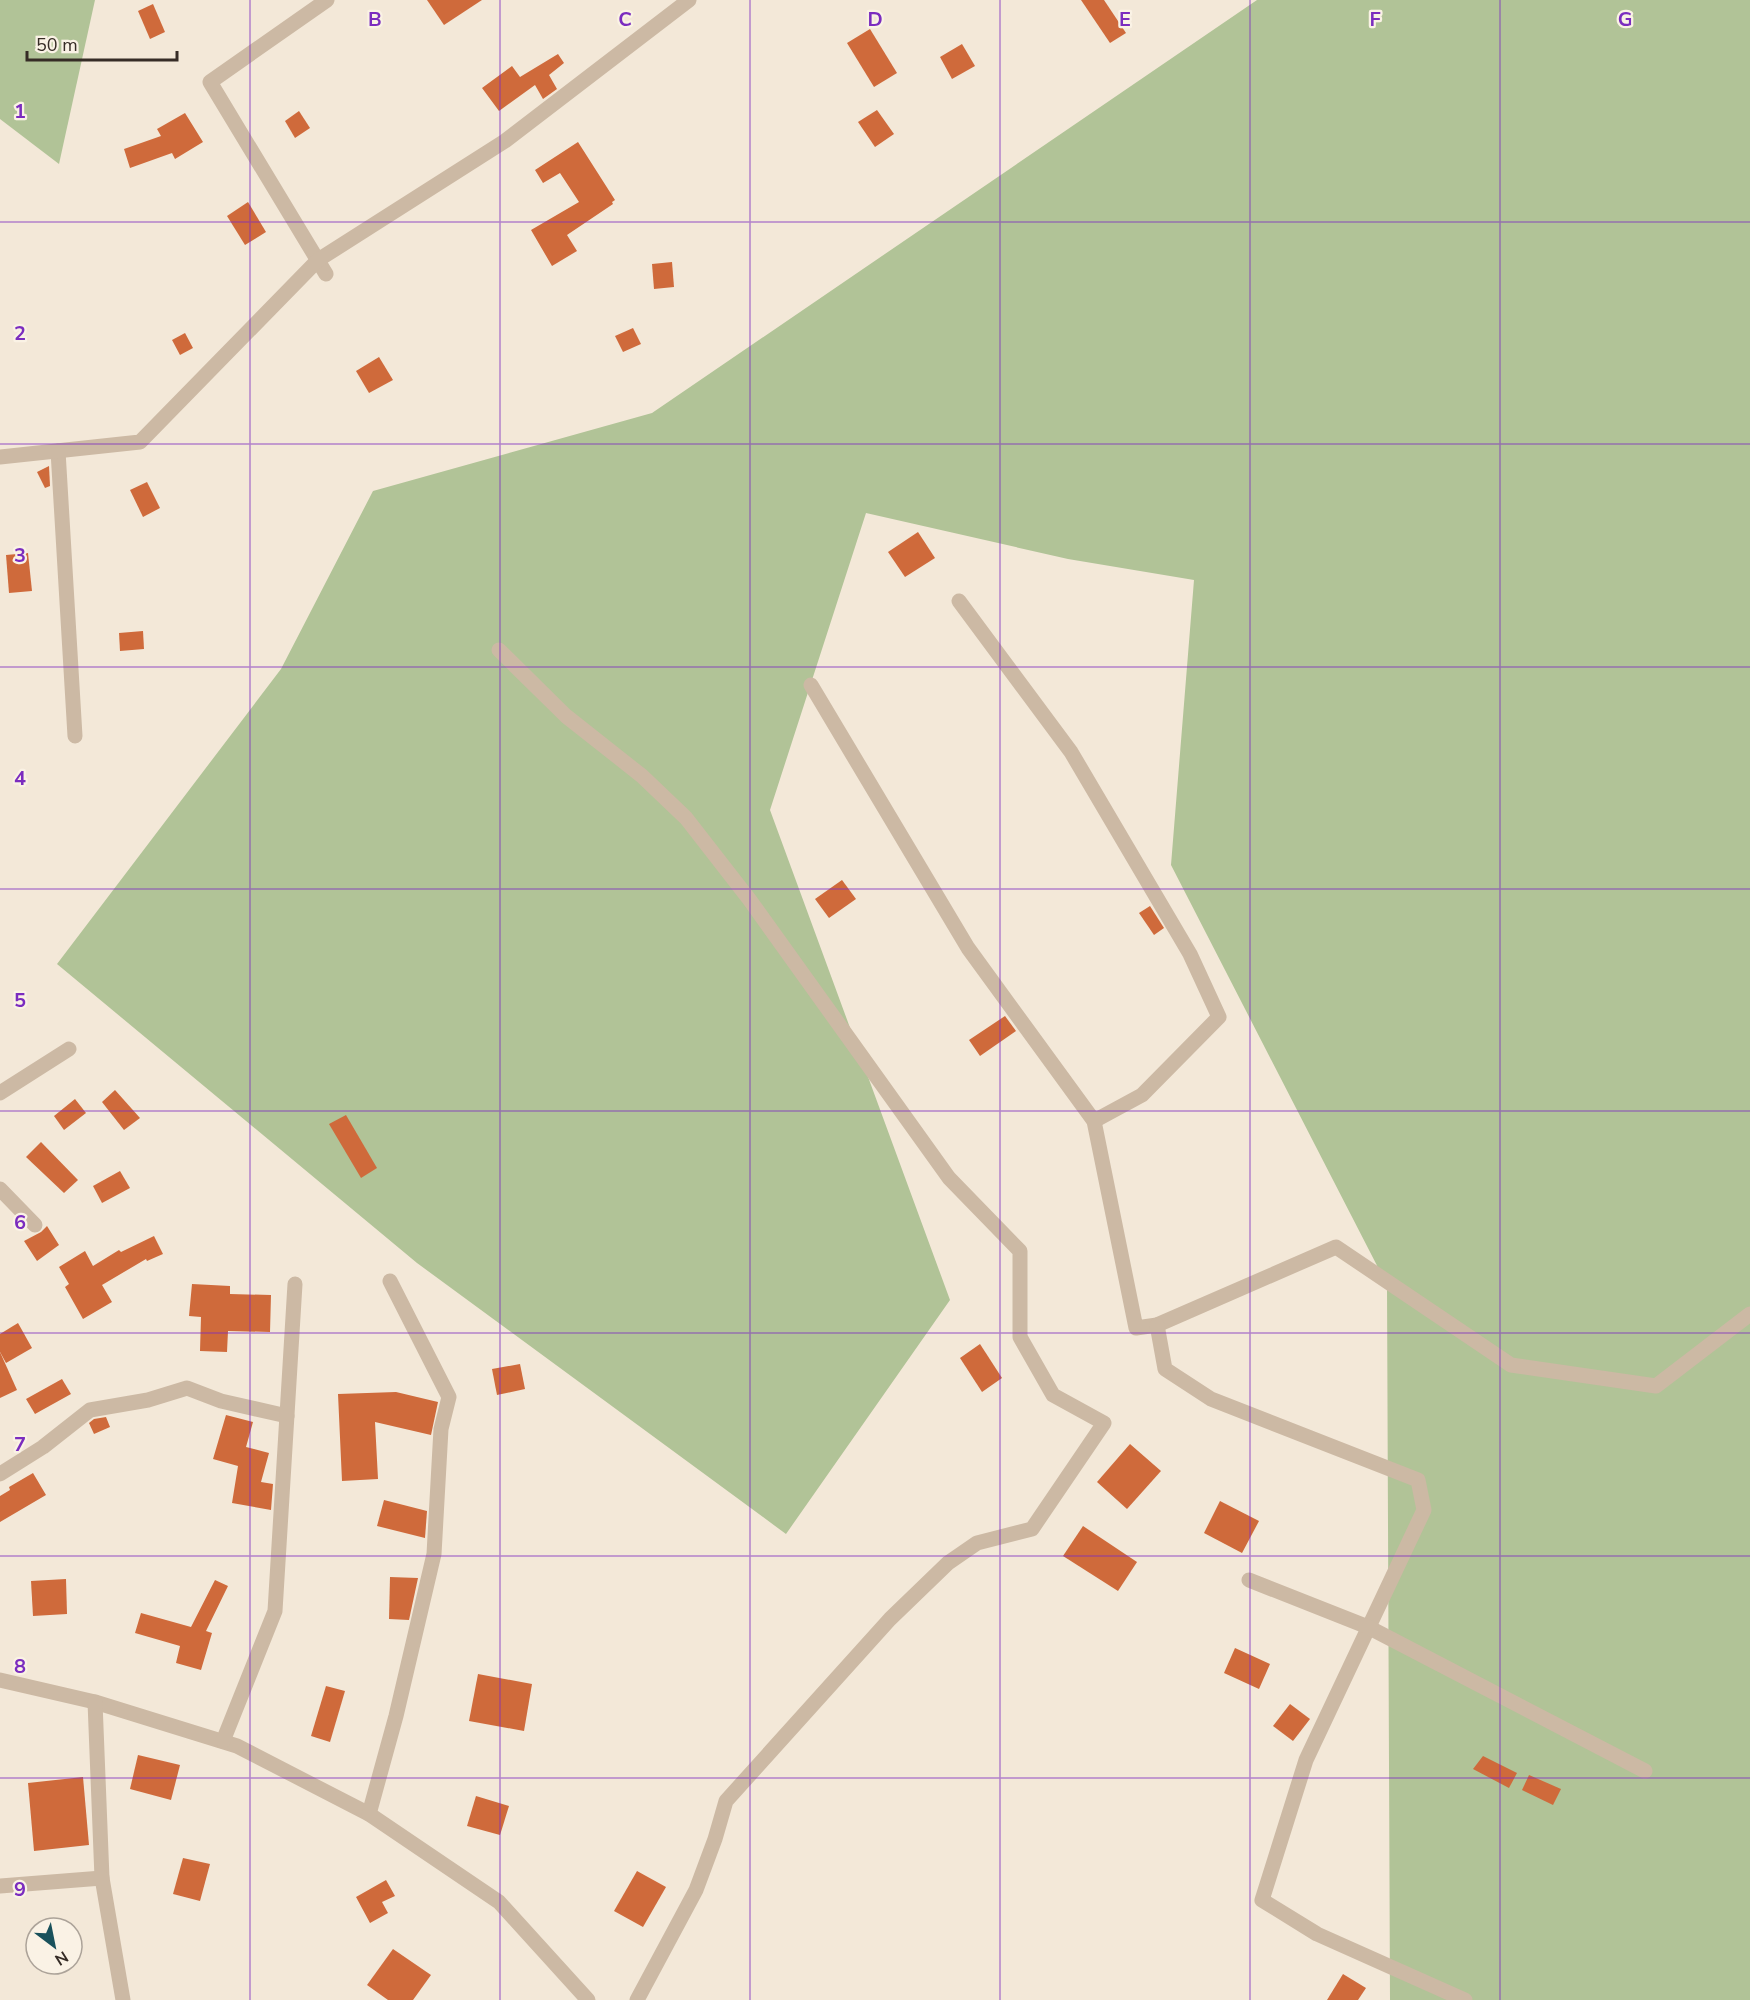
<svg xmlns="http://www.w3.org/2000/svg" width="1750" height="2000" font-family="'Nunito Sans',sans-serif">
  <rect width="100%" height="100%" fill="#f3e8d8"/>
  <g fill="#b1c397">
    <path d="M0,0H95L59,164L0,119Z"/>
    <path d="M1257,0H1750V2000H1390L1387,1285L1171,865L1194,580L1068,559L866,513L770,810L950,1300L786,1534L417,1263L57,964L281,669L373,491L652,413Z"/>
  </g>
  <g fill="#cf6a3b">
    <path d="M427,0H482L444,25Z"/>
    <path d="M1081,0H1104L1126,33L1110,43Z"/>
    <path d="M153,4L165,32L150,39L138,11Z"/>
    <path d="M870,29L897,73L874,87L847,43Z"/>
    <path d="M962,44L975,66L952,79L940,57Z"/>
    <path d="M558,54L564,63L549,75L557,89L543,99L535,85L499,111L482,88L512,66L520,77Z"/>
    <path d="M877,110L894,134L875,147L858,122Z"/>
    <path d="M299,111L310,128L295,138L285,121Z"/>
    <path d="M185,113L203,142L175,159L172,153L130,168L124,149L161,136L157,129Z"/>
    <path d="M578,142L615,200L612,202L613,204L567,235L577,251L552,266L531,230L579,202L560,173L543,183L535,170Z"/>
    <path d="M248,202L266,232L245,245L227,216Z"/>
    <path d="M672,262L674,287L654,289L652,264Z"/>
    <path d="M633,328L641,344L623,352L615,336Z"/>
    <path d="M185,333L193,348L180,355L172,340Z"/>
    <path d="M379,357L393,380L369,393L356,371Z"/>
    <path d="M49,466L50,486L45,488L37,472Z"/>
    <path d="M147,482L160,508L143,517L130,490Z"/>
    <path d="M918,532L935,558L905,577L888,552Z"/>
    <path d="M28,553L32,591L9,593L6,555Z"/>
    <path d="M143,631L144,649L120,651L119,633Z"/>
    <path d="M842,880L856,899L829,918L815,899Z"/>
    <path d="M1150,906L1164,928L1154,935L1139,913Z"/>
    <path d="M1005,1016L1016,1031L980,1056L969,1040Z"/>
    <path d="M115,1090L140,1118L124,1130L102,1102Z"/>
    <path d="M75,1099L86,1113L64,1130L54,1116Z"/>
    <path d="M346,1115L377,1168L361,1178L329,1124Z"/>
    <path d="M41,1142L78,1180L64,1193L26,1157Z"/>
    <path d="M120,1171L130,1188L102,1203L93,1186Z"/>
    <path d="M47,1226L59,1245L37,1261L24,1241L41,1232Z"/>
    <path d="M154,1236L163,1254L147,1261L146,1259L102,1285L112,1302L83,1319L65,1287L69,1284L59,1267L85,1251L93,1266L119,1250L121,1252Z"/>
    <path d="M192,1284L230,1286V1294L271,1295L270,1332L228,1331L227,1352L200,1351L201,1317L189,1316Z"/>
    <path d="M18,1323L32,1348L6,1363L0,1352V1334Z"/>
    <path d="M980,1344L1002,1378L982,1392L960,1358Z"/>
    <path d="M0,1352L17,1390L0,1398Z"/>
    <path d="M520,1364L525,1389L497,1395L492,1369Z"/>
    <path d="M62,1379L71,1394L35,1414L26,1399Z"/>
    <path d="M396,1392L438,1402L431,1435L375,1422L378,1479L342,1481L338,1394Z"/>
    <path d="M226,1415L253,1422L246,1447L269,1453L261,1482L273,1484L271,1510L232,1503L238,1466L213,1459Z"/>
    <path d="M106,1417L110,1427L94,1434L89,1423L94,1419Z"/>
    <path d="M1130,1444L1161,1471L1127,1509L1097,1482Z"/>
    <path d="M33,1473L46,1495L0,1522V1496L10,1490L9,1487Z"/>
    <path d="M384,1500L427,1511L425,1538L377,1526Z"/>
    <path d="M1220,1501L1259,1521L1242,1553L1204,1533Z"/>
    <path d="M1083,1526L1137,1562L1118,1591L1063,1556Z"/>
    <path d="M390,1577L418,1578L409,1620L389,1619Z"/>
    <path d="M66,1579L67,1614L33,1616L31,1581Z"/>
    <path d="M215,1580L228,1586L206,1631L212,1633L201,1670L176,1663L180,1646L135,1633L141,1613L191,1627Z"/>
    <path d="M1235,1648L1270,1664L1259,1689L1224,1673Z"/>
    <path d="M478,1674L532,1684L524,1731L469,1721Z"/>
    <path d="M326,1686L345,1691L330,1742L311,1736Z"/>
    <path d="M1290,1704L1310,1719L1293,1741L1273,1726Z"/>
    <path d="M138,1755L180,1765L171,1800L130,1789Z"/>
    <path d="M1483,1756L1517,1773L1509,1788L1473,1769Z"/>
    <path d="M1529,1775L1561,1789L1553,1805L1522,1790Z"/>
    <path d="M83,1777L89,1845L34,1851L28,1783Z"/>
    <path d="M476,1796L509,1806L500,1835L467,1826Z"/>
    <path d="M183,1858L210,1864L200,1901L173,1894Z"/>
    <path d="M637,1871L666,1887L643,1927L614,1911Z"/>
    <path d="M386,1880L395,1896L382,1902L388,1913L370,1923L356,1897Z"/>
    <path d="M393,1949L431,1975L413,2000H388L367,1985Z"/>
    <path d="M1343,1974L1366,1988L1358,2000H1327Z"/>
  </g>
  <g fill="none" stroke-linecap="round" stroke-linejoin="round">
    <g stroke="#ccb9a4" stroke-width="15">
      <path d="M326,274L210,82L327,0"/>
      <path d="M58,451L75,736"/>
      <path d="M0,457L140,442L318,260L505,141L689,0"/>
      <path d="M959,601L1071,752L1190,954L1219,1017L1142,1095L1094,1121"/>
      <path d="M499,650L566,716L642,776L686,818L749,899L949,1178L1020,1251V1337L1053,1395L1104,1423L1032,1529L977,1543L948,1563L890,1619L726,1801L715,1839L696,1890L637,2000"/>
      <path d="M811,685L968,948L1094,1121L1136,1328L1157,1325L1336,1247L1511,1365L1656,1386L1750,1314"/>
      <path d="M0,1093L69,1049"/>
      <path d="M0,1189L35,1225"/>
      <path d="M1157,1325L1165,1369L1211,1399L1418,1480L1424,1510L1306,1760L1262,1900L1317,1934L1465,2000"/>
      <path d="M0,1474L43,1447L90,1410L148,1400L187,1388L221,1401L287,1416"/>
      <path d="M1249,1580L1368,1627L1645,1771"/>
      <path d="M0,1680L95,1702L237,1746L369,1814L499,1902L588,2000"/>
      <path d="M95,1702L102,1878L123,2000"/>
      <path d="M223,1741L275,1611L295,1284"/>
      <path d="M369,1814L396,1716L434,1554L441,1429L449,1397L390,1281"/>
      <path d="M0,1886L102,1878"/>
    </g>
  </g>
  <path fill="none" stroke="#7b2cbf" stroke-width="1.5" stroke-opacity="0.55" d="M250,0V2000M500,0V2000M750,0V2000M1000,0V2000M1250,0V2000M1500,0V2000M0,222H1750M0,444H1750M0,667H1750M0,889H1750M0,1111H1750M0,1333H1750M0,1556H1750M0,1778H1750"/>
  <g font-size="20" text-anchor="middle" font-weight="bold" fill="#7b2cbf" stroke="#faf2e5" stroke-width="4.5" stroke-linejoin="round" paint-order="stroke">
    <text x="375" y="26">B</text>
    <text x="625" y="26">C</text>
    <text x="875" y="26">D</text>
    <text x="1125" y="26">E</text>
    <text x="1375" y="26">F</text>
    <text x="1625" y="26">G</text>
    <text x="20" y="118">1</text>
    <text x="20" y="340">2</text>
    <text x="20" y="562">3</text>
    <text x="20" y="785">4</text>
    <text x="20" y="1007">5</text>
    <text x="20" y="1229">6</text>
    <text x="20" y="1451">7</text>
    <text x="20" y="1673">8</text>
    <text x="20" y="1896">9</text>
  </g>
  <g transform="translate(54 1946) rotate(148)"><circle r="28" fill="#faf2e5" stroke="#aca399" stroke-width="1.5"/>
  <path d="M0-4.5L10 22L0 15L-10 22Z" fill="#19515b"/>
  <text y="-9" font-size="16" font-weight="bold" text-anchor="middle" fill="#362c26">N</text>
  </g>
  <path d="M27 51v9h150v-9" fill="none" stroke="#362c26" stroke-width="3"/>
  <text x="36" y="51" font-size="18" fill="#362c26" stroke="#faf2e5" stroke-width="4.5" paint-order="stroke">50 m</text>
</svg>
